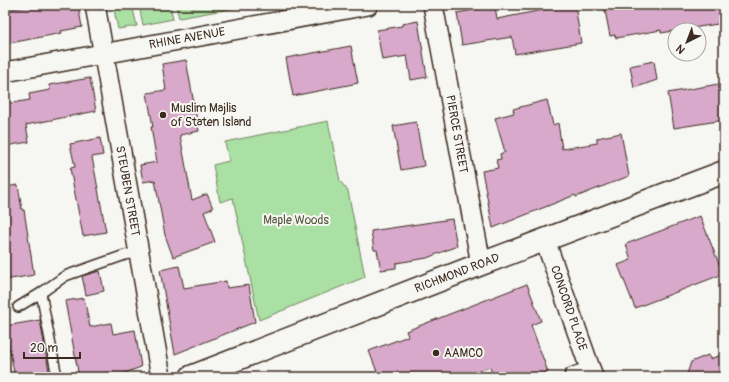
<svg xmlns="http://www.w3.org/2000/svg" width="729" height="382" font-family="Pangolin,sans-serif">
  <rect width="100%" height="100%" fill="#f6f6f2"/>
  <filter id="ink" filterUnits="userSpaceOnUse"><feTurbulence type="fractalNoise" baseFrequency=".025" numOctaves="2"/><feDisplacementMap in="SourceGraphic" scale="8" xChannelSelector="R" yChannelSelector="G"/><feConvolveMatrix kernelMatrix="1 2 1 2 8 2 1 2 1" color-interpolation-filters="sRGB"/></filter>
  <g filter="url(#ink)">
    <g fill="#aae0a3" stroke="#728560">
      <path d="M113,5H132L137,26L118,29Z"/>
      <path d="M139,5H170L173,19L143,25Z"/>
      <path d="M176,5H252L179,18Z"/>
      <path d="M328,121L340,181L348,191L365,277L259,320L233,198L220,202L213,165L229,161L225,142Z"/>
    </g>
    <g fill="#d8a9cb" stroke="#3b2a1e">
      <path d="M35,5H78L82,27L61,31L62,33L5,44V10Z"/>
      <path d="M552,5H575L581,43L515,54L512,37L462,45L457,13L495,6L497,19L553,8Z"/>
      <path d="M604,5H721L724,23L661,33V30L616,38L615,35L610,36Z"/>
      <path d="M418,21L427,77L411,80L407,56L382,60L377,30L402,26V24Z"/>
      <path d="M351,46L358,83L293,96L286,58Z"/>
      <path d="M186,60L199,131L180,135L192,200L207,194L213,208L204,212L215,242L173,257L165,235L155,180L143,182L140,165L157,162L151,127H153L147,93L166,90L162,64Z"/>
      <path d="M654,61L657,80L634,88L630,66Z"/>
      <path d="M90,78L96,111L26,125L29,142L5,146V104L30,100L29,94L50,90L49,85Z"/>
      <path d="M724,83V120L674,128L668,93Z"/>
      <path d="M547,100L553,125L558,123L562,149L597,143V138L621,133L629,176L576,197L575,195L493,228L482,171L498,168L496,160L501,159L500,154L505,152L495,118L514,113L513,109Z"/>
      <path d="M416,122L424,166L401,170L393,126Z"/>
      <path d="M100,138L103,155L92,157L106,232L83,236L70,168L75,167L70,144Z"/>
      <path d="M18,185L22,210H24L34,275L5,280V187Z"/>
      <path d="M700,216L723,274L635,308L618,265L631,260L626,244Z"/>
      <path d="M452,219L457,246L427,258L396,263V268L381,270L377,250H374L371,231Z"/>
      <path d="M179,266L184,288L226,281L227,288L249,285L255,322L175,354L160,270Z"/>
      <path d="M100,271L104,291L86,295L82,276Z"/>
      <path d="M527,284L541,321L531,325L548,372L534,377H493L490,367L462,377H379L369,351L408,336L406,331Z"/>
      <path d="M84,298L90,327L111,323L113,334L135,330L141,367L114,377H79L65,301Z"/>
      <path d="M40,320L50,377H15L5,326Z"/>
      <path d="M724,354V370L718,372L720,377H686L691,362L708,355L710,359Z"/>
    </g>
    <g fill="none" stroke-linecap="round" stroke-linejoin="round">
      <g stroke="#3b2a1e" stroke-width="12">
        <g id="lane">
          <path d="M41,293L65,276L125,255L139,252"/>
          <path d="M18,307L41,293L57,377"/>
        </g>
      </g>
      <g stroke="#3b2a1e" stroke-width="22">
        <g id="street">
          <path d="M95,5L161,377"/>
          <path d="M433,5L481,264"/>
          <path d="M5,72L368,5"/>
          <path d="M545,240L593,377"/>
          <path d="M574,377L591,371"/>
        </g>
      </g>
      <g stroke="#3b2a1e" stroke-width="25">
        <path id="secondary" d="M191,377L481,264L724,172"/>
      </g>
      <use href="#lane" stroke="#f6f6f2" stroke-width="9"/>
      <use href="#street" stroke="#f6f6f2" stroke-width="19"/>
      <use href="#secondary" stroke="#f6f6f2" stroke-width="22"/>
    </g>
  </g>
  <g fill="#3b2a1e" stroke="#f6f6f2" stroke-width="1.5">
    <circle cx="163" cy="115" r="4"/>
    <circle cx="436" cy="353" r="4"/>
  </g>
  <g text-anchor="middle" stroke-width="4" stroke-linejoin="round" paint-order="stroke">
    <g font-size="12" fill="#3b2a1e" stroke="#f6f6f2">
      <text transform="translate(187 38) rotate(-10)" y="4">RHINE AVENUE</text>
      <text transform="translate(457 134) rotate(80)" y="4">PIERCE STREET</text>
      <text transform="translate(128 191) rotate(80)" y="4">STEUBEN STREET</text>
      <text transform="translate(457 273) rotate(-21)" y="4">RICHMOND ROAD</text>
      <text transform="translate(569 308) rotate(71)" y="4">CONCORD PLACE</text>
    </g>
    <g font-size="12" fill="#3b2a1e" stroke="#f6f6f2" text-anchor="start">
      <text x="171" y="112">Muslim Majlis<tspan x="171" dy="14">of Staten Island</tspan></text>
      <text x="444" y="357">AAMCO</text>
    </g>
    <g font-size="12" fill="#57583f" stroke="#f6f6f2">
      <text x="296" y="224">Maple Woods</text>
    </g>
  </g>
  <rect width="729" height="382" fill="none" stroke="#f6f6f2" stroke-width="20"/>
  <rect x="10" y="10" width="709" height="362" fill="none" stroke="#3b2a1e" stroke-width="1.5" filter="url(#ink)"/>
  <g transform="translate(687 42) rotate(222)"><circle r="19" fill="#f6f6f2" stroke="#aba49d"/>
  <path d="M0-3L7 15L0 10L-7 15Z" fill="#3b2a1e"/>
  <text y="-6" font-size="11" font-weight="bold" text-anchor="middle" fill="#3b2a1e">N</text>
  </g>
  <path d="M24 352v6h56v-6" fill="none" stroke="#3b2a1e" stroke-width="2"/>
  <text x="30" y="352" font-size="12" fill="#3b2a1e" stroke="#f6f6f2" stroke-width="3" paint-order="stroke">20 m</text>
</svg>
